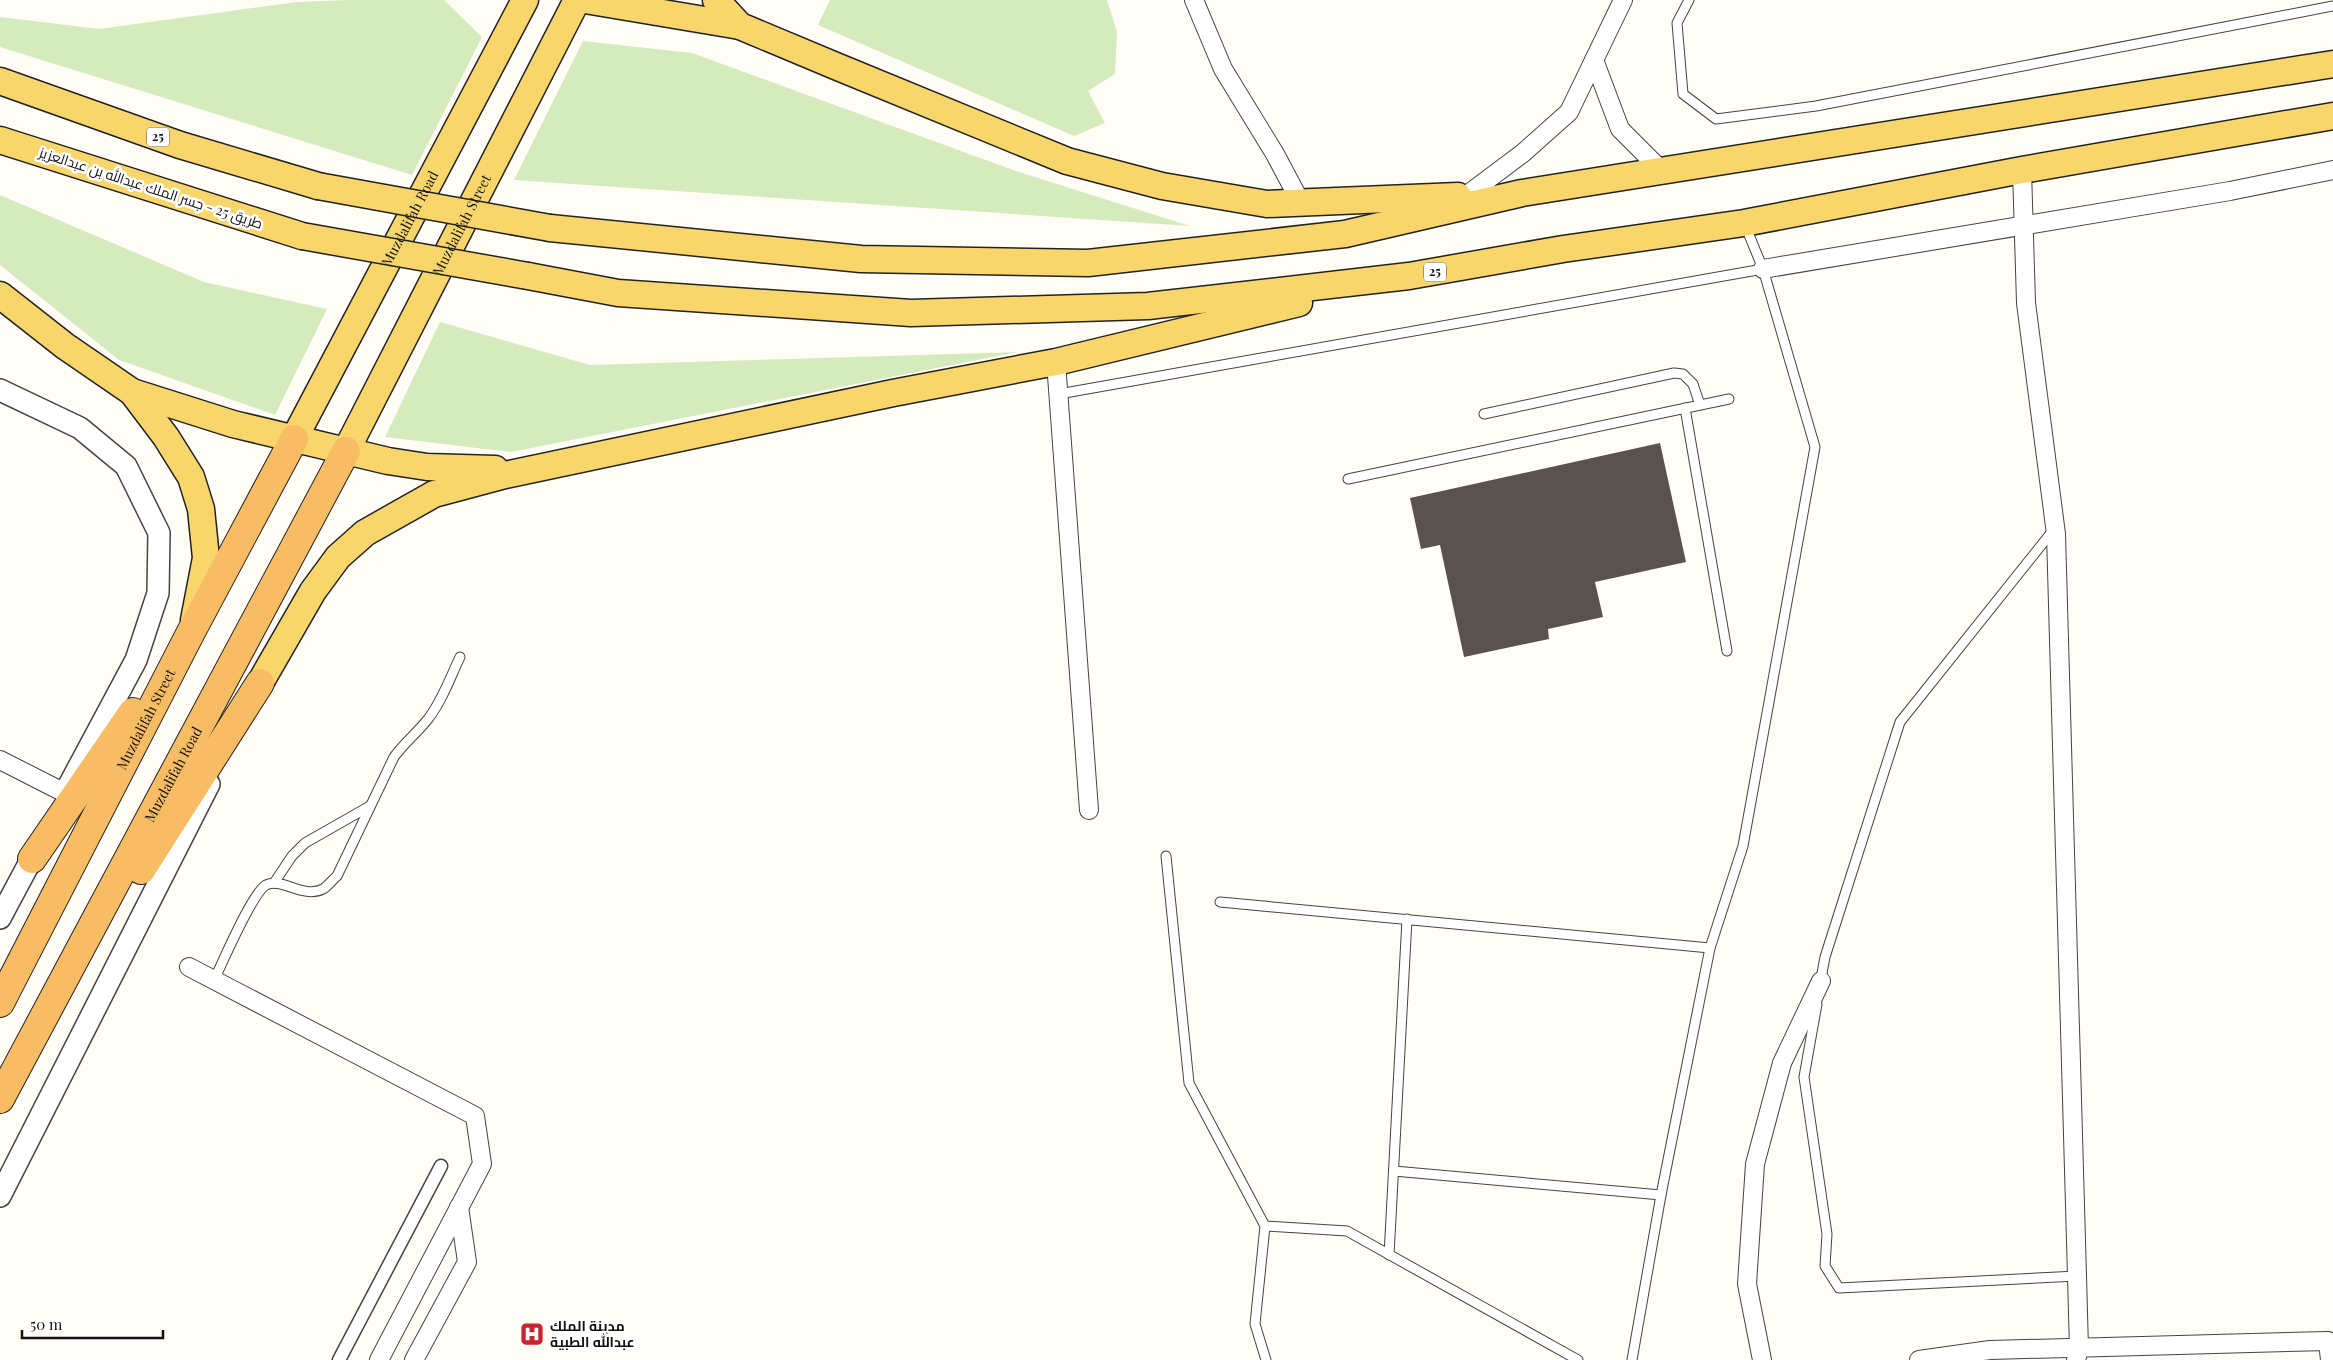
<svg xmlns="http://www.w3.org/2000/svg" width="2333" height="1360" font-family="'Playfair Display',Cairo,serif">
  <rect width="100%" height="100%" fill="#fffdf5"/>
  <g fill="#d5ebbd">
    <path d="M350,0H444L482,37L412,175L0,47V17L99,29L297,2Z"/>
    <path d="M830,0H1107L1117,32L1115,74L1088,91L1105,123L1074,136L818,25Z"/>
    <path d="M583,41L692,53L1019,172L1190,226L514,180Z"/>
    <path d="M0,195L204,282L327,309L275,415L119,360L0,265Z"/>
    <path d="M440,322L590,365L1018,352L511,452L385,437Z"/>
  </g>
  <path fill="#5a524d" d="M1660,443L1686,562L1595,582L1603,617L1548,629L1549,639L1464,657L1440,545L1421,549L1410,498Z"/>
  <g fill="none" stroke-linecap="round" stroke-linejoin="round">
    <g stroke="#444" stroke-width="11">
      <g id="service">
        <path d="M1689,0L1677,23L1683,94L1716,119L1816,106L2333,6"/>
        <path d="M1059,394L1763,269"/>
        <path d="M1685,408L1727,651"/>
        <path d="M1484,414L1674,373L1683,374L1693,384L1700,405"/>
        <path d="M1348,479L1729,399"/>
        <path d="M1166,856L1189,1083L1265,1226L1255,1324L1266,1360"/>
        <path d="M274,883L292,856L305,843L370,806"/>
        <path d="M1220,902L1710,948"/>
        <path d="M214,980C223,962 252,893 266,885C282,877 303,899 323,889C328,886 332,880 337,876L394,757C404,743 417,733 428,719C442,701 450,678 460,657"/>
        <path d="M1820,984L1825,957L1900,722L2055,528"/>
        <path d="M1817,1004L1804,1077L1827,1234L1825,1266L1839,1288L2077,1276"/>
        <path d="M1394,1171L1661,1195"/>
        <path d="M1265,1226L1347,1231L1578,1360"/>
        <path d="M1389,1255L1407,919"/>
        <path d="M1632,1360L1661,1195L1710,948L1743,846L1815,447L1763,269L1745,225"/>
      </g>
    </g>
    <g stroke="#444" stroke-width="15">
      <path id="pedestrian" d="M339,1360L441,1166"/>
    </g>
    <g stroke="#444" stroke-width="20">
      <g id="minor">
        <path d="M1194,0L1223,69L1275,154L1301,203"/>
        <path d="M1594,60L1620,129L1662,171"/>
        <path d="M2022,170L2026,303L2056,534L2077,1276L2079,1349L2076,1360"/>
        <path d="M1467,195L1523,153L1569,112L1623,0"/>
        <path d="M1763,269L2230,191L2333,170"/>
        <path d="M1056,362L1089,810"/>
        <path d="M0,760L65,793"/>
        <path d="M189,967L475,1116L482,1164L379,1360"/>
        <path d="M414,1360L467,1262L459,1207"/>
        <path d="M1762,1360L1747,1284L1755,1164L1782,1063L1821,981"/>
        <path d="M1919,1360L1990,1350L2328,1341L2330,1360"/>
      </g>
    </g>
    <g stroke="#444" stroke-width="24">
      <g id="tertiary">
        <path d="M0,390L80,428L126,466L159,533L158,593L136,660L67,789"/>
        <path d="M0,918L39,845"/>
        <path d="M0,1196L209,784"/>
      </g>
    </g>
    <g stroke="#222" stroke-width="29">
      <g id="primary">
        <path d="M585,0L740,26"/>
        <path d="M716,0L740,26L838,67L1067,161L1162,186L1267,204L1458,196"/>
        <path d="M0,81L180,145L318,186"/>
        <path d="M0,140L302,236"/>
        <path d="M550,228L861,259L1088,263L1345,234L1522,193L2333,64"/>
        <path d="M528,276L618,293L911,313L1148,306L1409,276L1563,249L1744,223L2022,170L2333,116"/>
        <path d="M0,295L65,346L132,392L233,424L388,461L427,467L495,469"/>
        <path d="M132,392L166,437L191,477L201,509L206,558L194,620"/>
        <path id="s1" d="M294,439L525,0"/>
        <path id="s2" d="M346,451L577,0"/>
        <path d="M260,683L313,591L338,557L365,533L434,494L505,475L893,393L1056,362L1299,303"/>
      </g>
    </g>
    <g stroke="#222" stroke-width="30">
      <g id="trunk">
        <path d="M32,859L133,712"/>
        <path d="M141,870L260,683"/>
        <path id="s3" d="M0,1003L191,632L294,439"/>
        <path id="s4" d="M0,1099L346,451"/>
      </g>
    </g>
    <use href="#service" stroke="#fff" stroke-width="9"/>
    <use href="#pedestrian" stroke="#fff" stroke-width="12"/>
    <use href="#minor" stroke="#fff" stroke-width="18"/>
    <use href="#tertiary" stroke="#fff" stroke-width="21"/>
    <use href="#primary" stroke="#f9d66b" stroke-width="26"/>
    <use href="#trunk" stroke="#f7bc64" stroke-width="28"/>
    <g stroke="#222" stroke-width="29" stroke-linecap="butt">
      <g id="primary-bridge">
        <path d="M318,186L550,228"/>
        <path d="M302,236L528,276"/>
      </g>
    </g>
    <use href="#primary-bridge" stroke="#f9d66b" stroke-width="26"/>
  </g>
  <defs>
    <g id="hospital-square" transform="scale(1.25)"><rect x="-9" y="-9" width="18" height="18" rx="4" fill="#c4262e" stroke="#fff"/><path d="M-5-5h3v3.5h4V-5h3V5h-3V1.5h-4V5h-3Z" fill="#fff"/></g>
  </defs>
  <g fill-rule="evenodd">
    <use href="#hospital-square" x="532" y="1334"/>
  </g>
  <g text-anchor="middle" stroke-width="5" stroke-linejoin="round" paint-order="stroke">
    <g fill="#fff" stroke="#585858" stroke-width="1">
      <rect x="147" y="127.5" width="22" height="19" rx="4"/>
      <rect x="1424" y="262.5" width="22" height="19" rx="4"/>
    </g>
    <g font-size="12" font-weight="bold" fill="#111">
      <text x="158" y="141">25</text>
      <text x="1435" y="276">25</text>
    </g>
    <g font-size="14" fill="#111" stroke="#fff">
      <text transform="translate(151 188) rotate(18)" y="5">طريق 25 - جسر الملك عبدالله بن عبدالعزيز</text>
      <text dy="5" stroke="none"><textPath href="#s1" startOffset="249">Muzdalifah Road</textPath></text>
      <text dy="5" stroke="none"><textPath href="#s2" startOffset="254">Muzdalifah Street</textPath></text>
      <text dy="5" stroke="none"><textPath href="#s3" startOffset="319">Muzdalifah Street</textPath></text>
      <text dy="5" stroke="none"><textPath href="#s4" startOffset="368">Muzdalifah Road</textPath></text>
    </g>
    <g font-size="14" font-weight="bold" fill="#111" stroke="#fff" text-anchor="start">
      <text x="550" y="1331">مدينة الملك<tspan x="550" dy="16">عبدالله الطبية</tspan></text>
    </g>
  </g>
  <path d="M22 1330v8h141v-8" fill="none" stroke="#111111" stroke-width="2.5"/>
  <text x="30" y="1330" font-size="15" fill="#111111" stroke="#ffffff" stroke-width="4" paint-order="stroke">50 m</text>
</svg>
